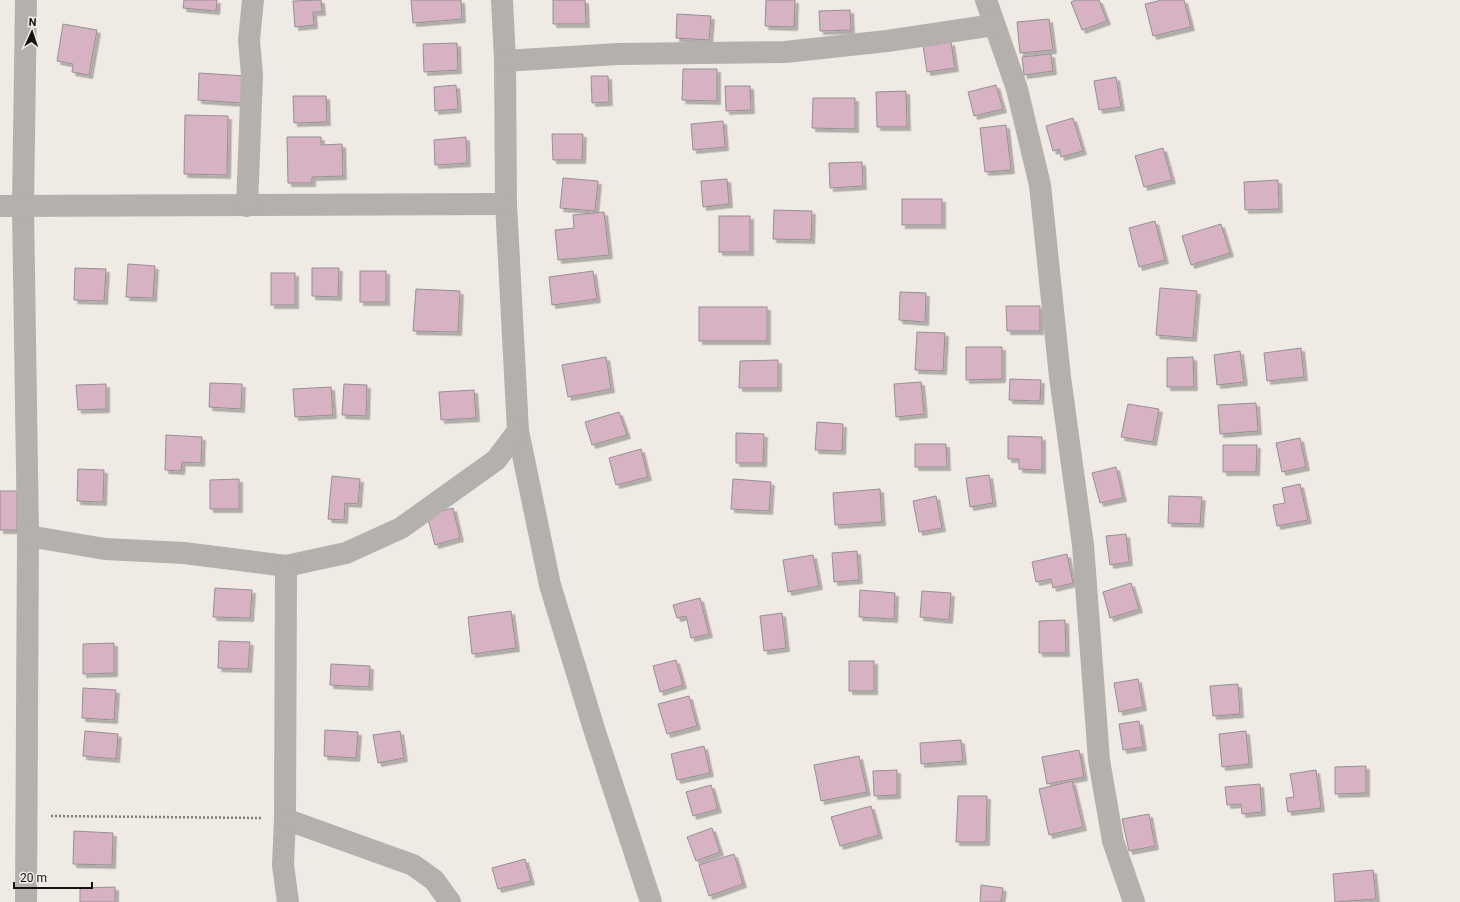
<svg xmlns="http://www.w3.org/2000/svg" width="1460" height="902" font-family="Roboto,sans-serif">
  <defs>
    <filter id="shadow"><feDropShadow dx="3.5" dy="3.5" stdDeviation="0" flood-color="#0004"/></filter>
  </defs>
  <rect width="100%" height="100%" fill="#f0eae4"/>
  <g fill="#d6b2c3" stroke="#978f93" filter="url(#shadow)">
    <path d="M184,0H217L216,11L183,8Z"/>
    <path d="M321,0L322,12H313L314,25L295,27L293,1Z"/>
    <path d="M411,0H461L462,19L413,23Z"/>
    <path d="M553,0H585L586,24H553Z"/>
    <path d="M766,0H795L794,27L765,26Z"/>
    <path d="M1076,0H1099L1107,21L1082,30L1071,2Z"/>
    <path d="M1162,0H1184L1191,27L1153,36L1145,4Z"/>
    <path d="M850,10L851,30L820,31L819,11Z"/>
    <path d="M677,14L711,16L709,40L676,38Z"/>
    <path d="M1049,19L1053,50L1020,53L1017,22Z"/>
    <path d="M63,24L97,30L89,75L72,72L73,64L57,61Z"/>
    <path d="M951,42L955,68L927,72L923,46Z"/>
    <path d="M457,43L458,70L424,72L423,44Z"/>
    <path d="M1051,54L1053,71L1024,75L1022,57Z"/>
    <path d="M683,69H717V101L682,100Z"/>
    <path d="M199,73L246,76L241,103L198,100Z"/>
    <path d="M591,76H608L609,102L592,103Z"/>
    <path d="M1116,77L1121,107L1099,110L1094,81Z"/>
    <path d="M456,85L458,109L435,111L434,87Z"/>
    <path d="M996,85L1003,109L974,116L968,92Z"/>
    <path d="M725,86H750L751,110L726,111Z"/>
    <path d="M906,91L907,127H877L876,92Z"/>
    <path d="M293,96H326L327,122L294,123Z"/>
    <path d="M813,98H855V129L812,128Z"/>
    <path d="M185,115L228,116L227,175L184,174Z"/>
    <path d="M1073,118L1083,151L1061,157L1059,149L1053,151L1046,126Z"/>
    <path d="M723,121L725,147L693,150L691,124Z"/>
    <path d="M1006,125L1011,170L985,172L980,128Z"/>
    <path d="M552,134H583L582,160H553Z"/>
    <path d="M287,137H321V145L342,144L343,176L312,177V183H288Z"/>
    <path d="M466,137L467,163L435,165L434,140Z"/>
    <path d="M1163,148L1172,180L1144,187L1135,156Z"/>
    <path d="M862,162L863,186L830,188L829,163Z"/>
    <path d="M563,178L598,181L595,211L560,208Z"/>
    <path d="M727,179L729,204L703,207L701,181Z"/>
    <path d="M1278,180L1279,209L1245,210L1244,182Z"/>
    <rect x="902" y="199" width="40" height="26"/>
    <path d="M774,210L812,211L811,240L773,239Z"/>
    <path d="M604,212L609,255L558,260L555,230L574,228L573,215Z"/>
    <rect x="719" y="216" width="31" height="36"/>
    <path d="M1155,221L1165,260L1139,267L1129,228Z"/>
    <path d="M1221,224L1230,253L1191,265L1182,236Z"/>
    <path d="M128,264L155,266L153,298L126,297Z"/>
    <path d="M75,268L106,269L104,301L74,300Z"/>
    <path d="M312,268H339L338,297L312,296Z"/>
    <rect x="360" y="271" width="26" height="31"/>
    <path d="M593,271L597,299L552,305L549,277Z"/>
    <rect x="271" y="273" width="24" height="32"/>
    <path d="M1160,288L1197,291L1193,338L1156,335Z"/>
    <path d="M416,289L460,291L458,332L413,331Z"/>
    <path d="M900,292L926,293L925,322L899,320Z"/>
    <path d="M1006,306H1040V331H1007Z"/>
    <rect x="699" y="307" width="68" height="34"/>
    <path d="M917,332L945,333L943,371L915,370Z"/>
    <path d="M966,347H1002V379L966,380Z"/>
    <path d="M1301,348L1304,377L1267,381L1264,353Z"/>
    <path d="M1240,351L1244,382L1217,385L1214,355Z"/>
    <path d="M606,357L611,389L568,397L562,365Z"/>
    <path d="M1193,357L1194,387H1167V358Z"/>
    <path d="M778,360V388H739L740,361Z"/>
    <path d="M1010,379L1041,380L1040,401L1009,400Z"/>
    <path d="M921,382L924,414L896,417L894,384Z"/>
    <path d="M210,383L242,384L241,409L209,407Z"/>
    <path d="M106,384V409L78,410L76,385Z"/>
    <path d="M344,384L367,385L366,416L342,415Z"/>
    <path d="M331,387L333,415L295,417L293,389Z"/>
    <path d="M474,390L476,418L441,420L439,392Z"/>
    <path d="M1256,403L1258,431L1220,434L1218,405Z"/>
    <path d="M1128,404L1159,409L1153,442L1121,437Z"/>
    <path d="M619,412L627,435L592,445L585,422Z"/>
    <path d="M817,422L843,424L842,451L815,450Z"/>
    <path d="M736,433L764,434L763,463H736Z"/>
    <path d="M166,435L202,437L201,463L182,462L181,471L165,470Z"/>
    <path d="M1008,436L1042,437V470L1019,469V459H1008Z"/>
    <path d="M1300,438L1306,467L1282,472L1276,443Z"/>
    <path d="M915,444H946L947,467H915Z"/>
    <path d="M1223,445H1257L1256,472H1223Z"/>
    <path d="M641,449L648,477L616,485L609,458Z"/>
    <path d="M1116,467L1123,498L1100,503L1092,473Z"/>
    <path d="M78,469L104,470L103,502L77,501Z"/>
    <path d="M989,475L993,503L970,507L966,478Z"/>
    <path d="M332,476L360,479L358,504L345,503L344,520L328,519Z"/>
    <path d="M239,479V509H210V480Z"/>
    <path d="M733,479L771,482L769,511L731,509Z"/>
    <path d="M1300,484L1308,520L1277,526L1273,505L1285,503L1282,488Z"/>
    <path d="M880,489L882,522L835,525L833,493Z"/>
    <rect x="0" y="491" width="17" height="39"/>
    <path d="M936,496L942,528L919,532L913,501Z"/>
    <path d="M1169,496L1202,497L1200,524L1168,523Z"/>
    <path d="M453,508L460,538L435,545L427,515Z"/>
    <path d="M1126,534L1129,562L1110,565L1106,536Z"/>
    <path d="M857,551L859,580L834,582L832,553Z"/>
    <path d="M1067,554L1073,583L1053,588L1051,579L1036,582L1032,562Z"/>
    <path d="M813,555L819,586L788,592L783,560Z"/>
    <path d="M1131,583L1139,609L1110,618L1103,592Z"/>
    <path d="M215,588L252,590L250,618L213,617Z"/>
    <path d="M860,590L895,593L894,619L859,617Z"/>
    <path d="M922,591L951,593L949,620L920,617Z"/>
    <path d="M700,598L709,634L691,638L686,616L677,618L673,605Z"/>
    <path d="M511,611L516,648L472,654L468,617Z"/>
    <path d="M782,613L786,648L764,651L760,616Z"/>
    <path d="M1065,620L1066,653H1039V621Z"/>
    <path d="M219,641L250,642L248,669L218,668Z"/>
    <path d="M114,643V673L83,674V644Z"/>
    <path d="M676,660L683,685L660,692L653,666Z"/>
    <rect x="849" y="661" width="25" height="30"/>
    <path d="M331,664L370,666L369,687L330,685Z"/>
    <path d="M1138,679L1143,707L1119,712L1114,683Z"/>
    <path d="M1238,684L1240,714L1213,716L1210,686Z"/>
    <path d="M83,688L116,690L114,720L82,718Z"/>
    <path d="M689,696L697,726L667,734L658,704Z"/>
    <path d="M1139,721L1143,747L1123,750L1119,724Z"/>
    <path d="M325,730L358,732L356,758L324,756Z"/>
    <path d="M85,731L118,734L116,759L83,756Z"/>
    <path d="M400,731L404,758L378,763L373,735Z"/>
    <path d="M1246,731L1249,764L1222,767L1219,734Z"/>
    <path d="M961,740L963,761L921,764L920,743Z"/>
    <path d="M704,746L710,773L677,780L671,754Z"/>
    <path d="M1079,750L1084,777L1047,784L1042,757Z"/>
    <path d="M859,756L867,792L821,801L814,765Z"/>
    <path d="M1366,766V793L1335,794V767Z"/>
    <path d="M897,770V795L874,796L873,771Z"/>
    <path d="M1316,770L1321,808L1288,812L1286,798L1294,797L1290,774Z"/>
    <path d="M1072,781L1083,827L1049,835L1039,789Z"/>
    <path d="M1260,784L1262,812L1242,814L1241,804L1227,805L1225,787Z"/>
    <path d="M711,785L718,809L693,816L686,792Z"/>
    <path d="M958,796H987L986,842H956Z"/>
    <path d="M871,806L879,835L840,846L831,817Z"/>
    <path d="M1149,814L1155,846L1129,851L1122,819Z"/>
    <path d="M712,828L720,852L696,861L687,837Z"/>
    <path d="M74,831L113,833L112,865L73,864Z"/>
    <path d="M734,854L743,884L709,896L699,865Z"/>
    <path d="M525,859L531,881L498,889L492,868Z"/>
    <path d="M1373,870L1376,899L1335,902L1333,874Z"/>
    <path d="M981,885L1003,888L1001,902H980Z"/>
    <path d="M115,887V902H80V888Z"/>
  </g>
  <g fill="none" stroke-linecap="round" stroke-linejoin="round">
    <path stroke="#817d79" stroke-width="2.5" stroke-dasharray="2 2" stroke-linecap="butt" d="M51,816L262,818"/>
    <g stroke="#b3b0ae" stroke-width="22">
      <path d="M26,0L23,206L28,536L26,902"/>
      <path d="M502,0L505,61L506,204L518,431L550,585L595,732L651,902"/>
      <path d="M986,0L1017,89L1040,185L1060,377L1083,545L1099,760L1113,841L1134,902"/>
      <path d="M505,61L618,54L785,52L887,41L994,25"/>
      <path d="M0,206L506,204"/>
      <path d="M247,206L252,75L249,40L253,0"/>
      <path d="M28,536L105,549L184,553L286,566L346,553L401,528L496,460L518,431"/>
      <path d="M286,566L285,819L283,865L288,902"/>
      <path d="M285,819L413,865L434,880L450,902"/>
    </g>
  </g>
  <g transform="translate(32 32) rotate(3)" stroke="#f0eae4" stroke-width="3" paint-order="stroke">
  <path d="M0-3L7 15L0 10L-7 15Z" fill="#141210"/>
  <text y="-6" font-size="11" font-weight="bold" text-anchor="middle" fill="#141210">N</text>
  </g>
  <path d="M14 882v6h78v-6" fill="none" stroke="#141210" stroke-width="2"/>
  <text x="20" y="882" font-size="12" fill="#141210" stroke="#f0eae4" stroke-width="3" paint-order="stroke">20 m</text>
</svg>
